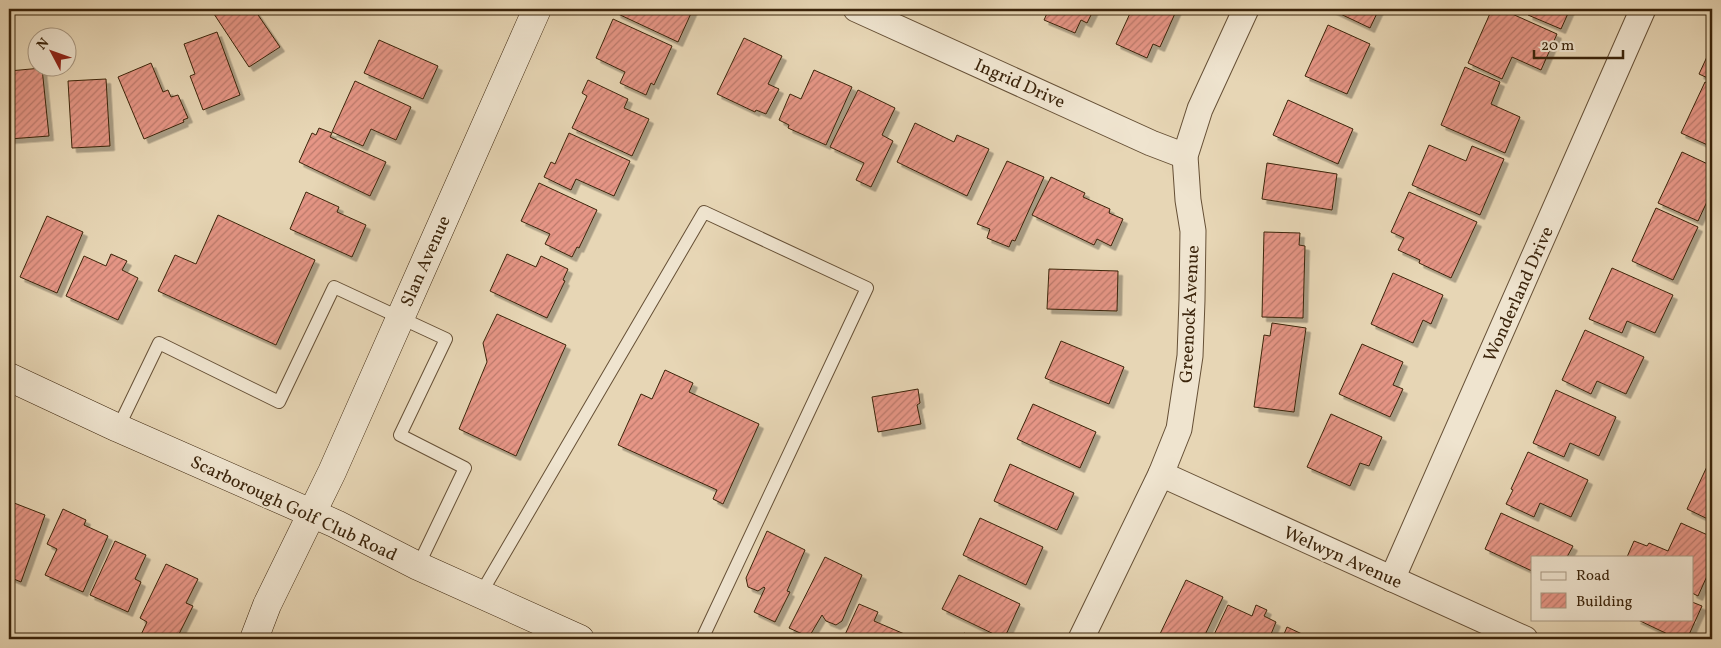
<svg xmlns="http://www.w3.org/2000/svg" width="1721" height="648" font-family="Vollkorn,serif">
  <defs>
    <pattern id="building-hatch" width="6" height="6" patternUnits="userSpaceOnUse" patternTransform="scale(1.25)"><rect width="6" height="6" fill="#e69686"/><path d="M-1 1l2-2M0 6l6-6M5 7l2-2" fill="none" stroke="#bc7a6c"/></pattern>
    <filter id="shadow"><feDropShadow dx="4.5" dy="4.5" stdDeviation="0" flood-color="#0004"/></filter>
  </defs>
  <rect width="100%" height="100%" fill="#e7d6b5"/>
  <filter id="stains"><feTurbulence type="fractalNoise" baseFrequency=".004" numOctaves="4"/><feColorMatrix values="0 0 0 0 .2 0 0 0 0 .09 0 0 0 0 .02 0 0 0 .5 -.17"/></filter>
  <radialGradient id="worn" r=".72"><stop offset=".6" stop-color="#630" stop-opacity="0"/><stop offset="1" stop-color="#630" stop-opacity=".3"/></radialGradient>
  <g fill="url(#building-hatch)" stroke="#3b240b" filter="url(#shadow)">
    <path d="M222,9H254L280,47L249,67L214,14Z"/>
    <path d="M618,9H693L678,42L616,13Z"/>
    <path d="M1049,9H1094L1087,23L1081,20L1075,33L1044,20Z"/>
    <path d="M1132,9H1177L1160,47L1153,44L1147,58L1116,44Z"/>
    <path d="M1330,9H1379L1370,28Z"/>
    <path d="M1492,9H1501L1557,34L1541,70L1512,57L1502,79L1468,63Z"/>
    <path d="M1531,9H1570L1561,29L1528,15Z"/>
    <path d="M613,19L672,46L654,85L651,83L646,95L620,83L625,72L596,58Z"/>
    <path d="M1328,25L1370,44L1347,94L1305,76Z"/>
    <path d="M217,32L240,95L203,110L190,76L195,74L184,44Z"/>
    <path d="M744,38L782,56L768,84L779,89L766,114L756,110L755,112L717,94Z"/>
    <path d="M379,40L438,66L423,99L364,73Z"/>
    <path d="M1712,46V80L1699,74Z"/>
    <path d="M151,63L163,92L168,90L171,97L178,95L188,118L183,120L184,122L144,139L118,77Z"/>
    <path d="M1465,67L1500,82L1491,104L1520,117L1505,153L1441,125Z"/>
    <path d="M42,68L49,136L9,139V71Z"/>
    <path d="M814,70L852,87L826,145L788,128L789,125L779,120L790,94L801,99Z"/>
    <path d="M106,79L110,146L72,148L68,81Z"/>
    <path d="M588,80L628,99L624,108L649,119L632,156L572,128L587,96L582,93Z"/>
    <path d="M355,81L411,107L396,140L371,129L363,146L332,132Z"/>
    <path d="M1705,82L1712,85V147L1681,133Z"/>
    <path d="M858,90L895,108L882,135L893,141L871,187L856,180L864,163L830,147Z"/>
    <path d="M1288,100L1353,129L1338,164L1273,135Z"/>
    <path d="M915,123L954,142L957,135L989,149L967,196L897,162Z"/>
    <path d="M319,128L332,133L330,137L386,162L370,196L299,162L312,133L316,135Z"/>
    <path d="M569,133L630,161L614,196L576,179L571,190L544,177L551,162L555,164Z"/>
    <path d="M1429,145L1466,161L1472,146L1504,159L1480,215L1412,185Z"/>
    <path d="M1682,152L1712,166V191L1698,221L1658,203Z"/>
    <path d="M1007,161L1044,177L1015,241L1012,240L1009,247L987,238L990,229L977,224Z"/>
    <path d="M1267,163L1337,174L1332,210L1262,199Z"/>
    <path d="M1051,177L1085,193L1083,197L1110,209L1109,213L1123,219L1111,246L1097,239L1094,245L1032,215Z"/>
    <path d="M539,183L597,210L579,248L577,247L572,257L545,244L550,234L521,221Z"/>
    <path d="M306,192L339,207L337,212L366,225L352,257L290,229Z"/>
    <path d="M1409,192L1477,222L1451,278L1419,263L1420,260L1398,250L1404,238L1391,232Z"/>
    <path d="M1656,208L1698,227L1673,280L1632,261Z"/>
    <path d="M218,215L315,260L276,345L158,291L175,255L196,264Z"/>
    <path d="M47,216L83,232L57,293L20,277Z"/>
    <path d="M1264,232L1300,233L1299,245L1305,246L1303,318L1262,317Z"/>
    <path d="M111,254L127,261L122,270L138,278L118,320L66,296L84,256L106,266Z"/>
    <path d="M507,254L536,267L541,256L568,269L563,280L565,281L547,318L490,291Z"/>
    <path d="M1612,268L1673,295L1655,333L1627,321L1622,333L1589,319Z"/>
    <path d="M1049,269L1118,271L1117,311L1047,309Z"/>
    <path d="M1393,273L1443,295L1431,324L1423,320L1413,343L1371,324Z"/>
    <path d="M497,314L566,345L516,456L459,429L487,362L483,343Z"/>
    <path d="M1272,323L1306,328L1294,412L1254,407L1264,335L1270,336Z"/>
    <path d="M1585,330L1644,357L1626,394L1597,381L1591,394L1562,380Z"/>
    <path d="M1061,341L1124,367L1109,404L1045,378Z"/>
    <path d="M1362,344L1403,362L1393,385L1403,389L1390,417L1339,394Z"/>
    <path d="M665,370L693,383L689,392L759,424L723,504L713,499L717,490L618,445L641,394L652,399Z"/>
    <path d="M918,389L920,403L917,405L921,424L878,432L872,397Z"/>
    <path d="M1556,390L1616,417L1599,456L1570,443L1564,457L1533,443Z"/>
    <path d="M1033,404L1096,432L1080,468L1017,439Z"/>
    <path d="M1331,414L1382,437L1369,466L1360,463L1350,486L1307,467Z"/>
    <path d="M1528,452L1588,480L1571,517L1540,503L1534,517L1506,504L1513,490L1511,489Z"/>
    <path d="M1711,458H1712V521L1687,509Z"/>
    <path d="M1010,464L1074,493L1057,530L994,501Z"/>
    <path d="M9,501L45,515L21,582L9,577Z"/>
    <path d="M63,509L86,520L84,525L108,536L83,592L45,575L57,549L47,544Z"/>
    <path d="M1501,513L1573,546L1567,557H1532V571L1485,549Z"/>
    <path d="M980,518L1043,547L1026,585L963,555Z"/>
    <path d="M1681,523L1712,537V565L1698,596L1692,593V557H1627L1634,541L1647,546L1649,543L1668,551Z"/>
    <path d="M767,531L805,550L787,591L790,592L775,622L754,612L765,588L764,587L758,591L748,587L746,578Z"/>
    <path d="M115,541L146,555L135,579L141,582L128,612L90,595Z"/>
    <path d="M825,557L862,575L842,621L836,625L826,621L822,615L809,637L789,628Z"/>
    <path d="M166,564L198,579L186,603L193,606L179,634L183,636L182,639H139L147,622L140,618Z"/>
    <path d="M959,575L1020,604L1004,639L942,609Z"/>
    <path d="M1186,580L1223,597L1203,639H1160L1161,637L1159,636Z"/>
    <path d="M1692,602L1702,606L1687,639H1678L1636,619H1692Z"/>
    <path d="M859,604L878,612L874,621L916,639H843Z"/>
    <path d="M1228,605L1252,616L1256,605L1267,610L1264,616L1276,622L1269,639H1212Z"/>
    <path d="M1287,627L1302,634L1300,638L1303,639H1282Z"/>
    <path d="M964,633L976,639H961Z"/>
  </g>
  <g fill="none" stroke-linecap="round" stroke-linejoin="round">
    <g stroke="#665036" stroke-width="14">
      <g id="lane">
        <path d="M118,428L159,343L279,402L334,287L446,339L400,435L465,468L418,566"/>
        <path d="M480,595L704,212L867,288L702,639"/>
      </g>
    </g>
    <g stroke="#665036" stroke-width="27">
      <g id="street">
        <path d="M856,9L1151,143L1185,156"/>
        <path d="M1161,474L1525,639"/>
        <path d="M1392,579L1643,9"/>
        <path d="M1081,639L1161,474L1179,429L1190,356L1192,300L1193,231L1188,200L1185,156L1200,109L1246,9"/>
      </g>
    </g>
    <g stroke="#3b240b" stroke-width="29">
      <g id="secondary">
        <path d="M9,377L118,428L336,524L418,566L580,639"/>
        <path d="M254,639L267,605L332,472L537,9"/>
      </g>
    </g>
    <use href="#lane" stroke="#efe4cf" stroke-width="12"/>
    <use href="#street" stroke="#efe4cf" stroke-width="25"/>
    <use href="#secondary" stroke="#efe4cf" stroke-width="28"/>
  </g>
  <g text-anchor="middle" stroke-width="4" stroke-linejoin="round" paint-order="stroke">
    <g font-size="18" fill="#3b240b" stroke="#efe4cf">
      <text transform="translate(1020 83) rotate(24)" y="6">Ingrid Drive</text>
      <text transform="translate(425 261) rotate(-66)" y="6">Slan Avenue</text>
      <text transform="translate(1518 294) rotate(-66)" y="6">Wonderland Drive</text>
      <text transform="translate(1189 314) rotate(-87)" y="6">Greenock Avenue</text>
      <text transform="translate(294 508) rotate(25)" y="6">Scarborough Golf Club Road</text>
      <text transform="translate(1343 557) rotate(24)" y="6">Welwyn Avenue</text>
    </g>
  </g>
  <rect width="1721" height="648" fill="none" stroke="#e7d6b5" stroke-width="30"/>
  <rect x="10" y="10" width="1701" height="628" fill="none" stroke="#3b240b" stroke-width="2.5"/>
  <rect x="15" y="15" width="1691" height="618" fill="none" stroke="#3b240b"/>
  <rect x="1531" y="556" width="162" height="65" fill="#efe4cf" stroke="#a79781"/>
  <rect x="1541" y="572" width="25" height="8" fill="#efe4cf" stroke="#a79781"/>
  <text x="1576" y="580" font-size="15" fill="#3b240b">Road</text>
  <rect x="1541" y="593" width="25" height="15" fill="url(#building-hatch)" stroke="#a79781"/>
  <text x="1576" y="606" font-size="15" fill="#3b240b">Building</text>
  <g transform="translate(52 52) rotate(311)"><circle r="24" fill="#efe4cf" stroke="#a79781"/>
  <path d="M0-4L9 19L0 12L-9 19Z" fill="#8f2418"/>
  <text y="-8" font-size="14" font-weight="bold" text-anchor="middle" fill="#3b240b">N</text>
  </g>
  <path d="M1534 50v8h89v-8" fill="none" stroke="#3b240b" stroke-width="2.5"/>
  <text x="1541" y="50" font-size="15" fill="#3b240b" stroke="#efe4cf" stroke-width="4" paint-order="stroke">20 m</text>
  <rect width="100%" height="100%" filter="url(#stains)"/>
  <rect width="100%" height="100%" fill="url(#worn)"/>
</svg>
